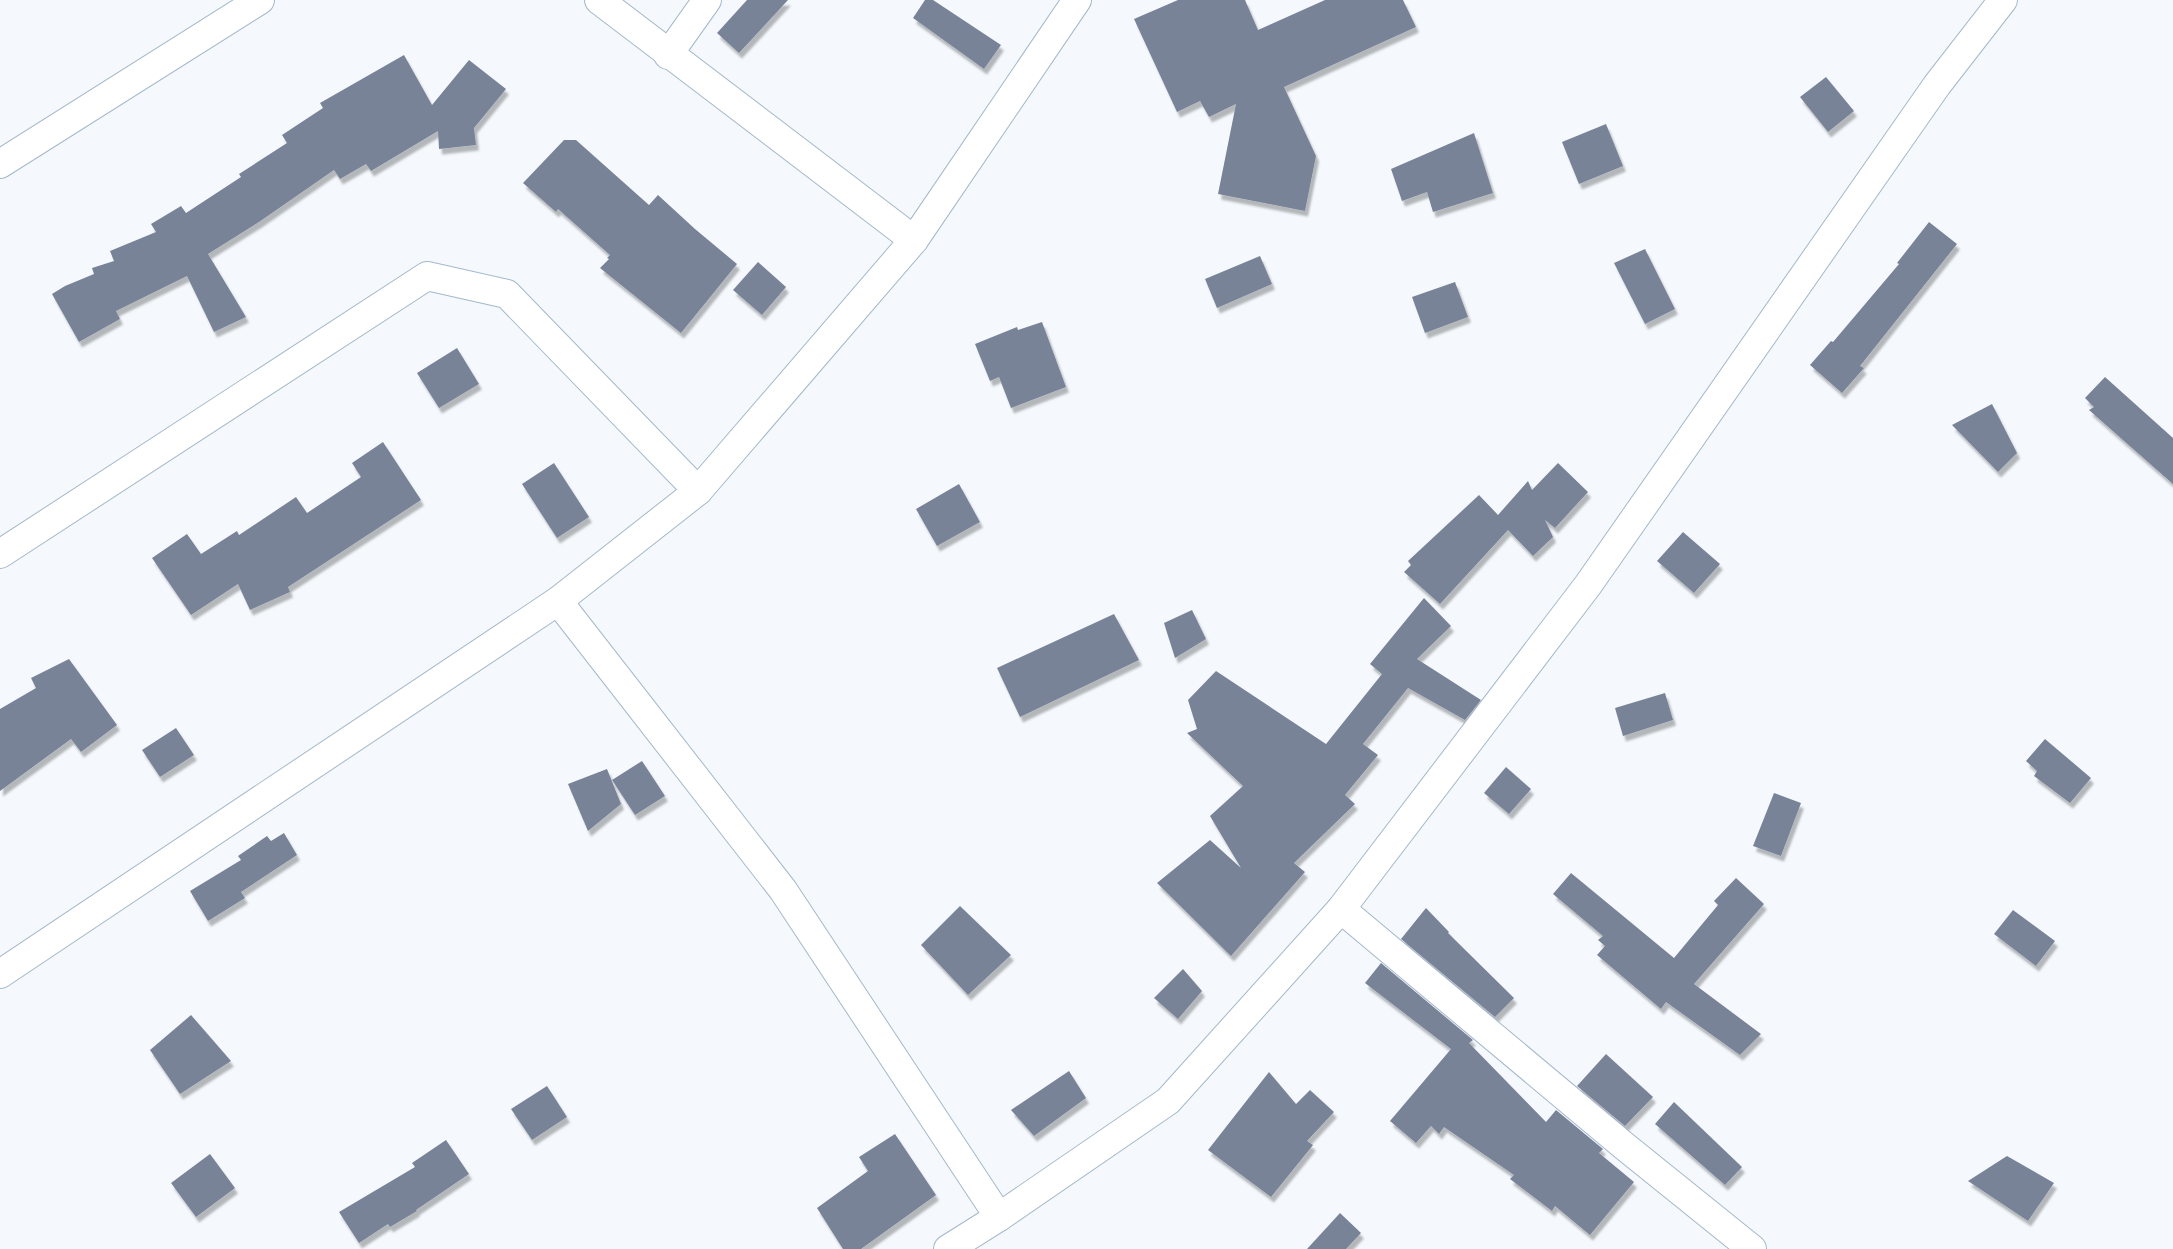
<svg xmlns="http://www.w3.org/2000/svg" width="2173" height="1249" font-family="Helvetica,sans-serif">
  <defs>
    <filter id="shadow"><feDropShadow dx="3" dy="5.5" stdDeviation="1" flood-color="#0004"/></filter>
  </defs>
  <rect width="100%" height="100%" fill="#f5f9fd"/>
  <g fill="#798398" filter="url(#shadow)">
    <path d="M747,0H788L739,53L717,33Z"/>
    <path d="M925,0H933L1001,45L984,69L913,18Z"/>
    <path d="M1178,0H1245L1258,30L1325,0H1403L1416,27L1284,87L1316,156L1305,211L1218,194L1236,104L1209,117L1200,101L1177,112L1134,19Z"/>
    <path d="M404,55L432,105L469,60L506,89L474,128L476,145L439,149L438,131L371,171L366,164L340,179L334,170L259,222L208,254L246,317L214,332L187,276L116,311L120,319L79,342L52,294L65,286L94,274L92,268L114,261L110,251L156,232L151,224L181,206L186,213L241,177L239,174L287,143L282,135L323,108L320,103Z"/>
    <path d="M1826,77L1854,111L1828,132L1800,97Z"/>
    <path d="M1606,124L1623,166L1579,184L1562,142Z"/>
    <path d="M1474,133L1493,193L1433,212L1427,192L1402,201L1391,169Z"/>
    <path d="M564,140H576L649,205L658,195L695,229L737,264L681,333L600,268L609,259L607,258L610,255L558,209L556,212L523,183Z"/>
    <path d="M1929,222L1957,244L1860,366L1864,368L1842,393L1810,365L1831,341L1833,342L1899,264L1897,263Z"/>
    <path d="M1645,249L1675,309L1645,324L1614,263Z"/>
    <path d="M1260,256L1272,284L1217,308L1205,279Z"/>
    <path d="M758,262L786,287L762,315L733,290Z"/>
    <path d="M1455,282L1468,317L1425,333L1412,297Z"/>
    <path d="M1042,322L1066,387L1011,408L999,377L990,381L975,344L1017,327L1018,330Z"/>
    <path d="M457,348L479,384L439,408L417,373Z"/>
    <path d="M2105,377L2173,438V484L2089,410L2094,407L2085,398Z"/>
    <path d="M1992,404L2017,453L1998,472L1952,425Z"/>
    <path d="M383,442L421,500L288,587L290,592L250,610L238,584L191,615L152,558L187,534L201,554L237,531L239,535L296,497L307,513L361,477L352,463Z"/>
    <path d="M554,463L589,517L557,538L522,484Z"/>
    <path d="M1558,463L1588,492L1555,528L1545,520L1553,537L1533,556L1508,530L1440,604L1404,572L1411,565L1408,561L1479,495L1498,515L1528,481L1532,490Z"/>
    <path d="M959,484L980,522L937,546L916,509Z"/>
    <path d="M1683,532L1720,564L1694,593L1657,561Z"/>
    <path d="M1424,598L1451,626L1417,659L1481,700L1465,720L1408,688L1363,744L1378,755L1345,795L1355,804L1294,863L1305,872L1231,956L1157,883L1210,840L1241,868L1210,816L1243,786L1187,733L1197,729L1188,700L1216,671L1326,744L1382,674L1370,664Z"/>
    <path d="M1192,610L1206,639L1175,658L1164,623Z"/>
    <path d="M1114,614L1139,660L1020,717L997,668Z"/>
    <path d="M69,659L117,725L81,752L71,739L0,791V709L36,688L31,678Z"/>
    <path d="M1665,693L1673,720L1623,736L1615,708Z"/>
    <path d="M176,728L194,755L160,777L142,750Z"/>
    <path d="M2045,739L2091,778L2070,803L2034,776L2037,771L2026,761Z"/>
    <path d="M642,761L665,796L635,815L612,780Z"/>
    <path d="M1506,767L1531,789L1509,814L1484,793Z"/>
    <path d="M607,769L621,804L588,831L568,784Z"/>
    <path d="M1774,793L1801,803L1781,856L1753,846Z"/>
    <path d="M284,833L297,855L241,892L245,898L208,921L190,891L241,860L238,856L267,836L271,841Z"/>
    <path d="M1571,873L1674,958L1718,905L1714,901L1736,878L1764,904L1694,984L1761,1034L1740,1055L1666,1002L1661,1009L1597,955L1605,946L1598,940L1603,936L1553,894Z"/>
    <path d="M960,906L1011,955L968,995L921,945Z"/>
    <path d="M1426,908L1449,932L1448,933L1514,998L1495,1017L1401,939Z"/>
    <path d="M2013,910L2055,941L2036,966L1994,934Z"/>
    <path d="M1381,963L1473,1040L1469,1043L1546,1122L1556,1110L1603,1149L1599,1153L1634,1182L1590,1235L1555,1206L1552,1211L1510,1179L1514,1175L1444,1127L1439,1134L1431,1126L1416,1143L1390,1121L1451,1049L1365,983Z"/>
    <path d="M1183,969L1202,991L1178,1019L1154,998Z"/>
    <path d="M191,1015L231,1061L180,1094L150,1050Z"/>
    <path d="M1606,1054L1653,1097L1625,1126L1577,1086Z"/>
    <path d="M1069,1071L1086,1098L1034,1136L1011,1110Z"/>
    <path d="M1269,1072L1296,1104L1310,1090L1334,1112L1307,1141L1313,1145L1271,1197L1208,1150Z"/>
    <path d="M547,1086L567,1117L532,1140L511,1109Z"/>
    <path d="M1674,1102L1742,1167L1725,1185L1655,1124Z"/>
    <path d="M895,1134L936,1195L861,1249H843L817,1208L868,1171L859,1157Z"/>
    <path d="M446,1140L469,1174L416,1210L417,1211L390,1227L388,1224L359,1243L339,1212L415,1167L412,1163Z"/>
    <path d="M210,1154L235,1188L196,1217L171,1183Z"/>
    <path d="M2007,1156L2054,1183L2028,1221L1968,1181Z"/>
    <path d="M1340,1213L1361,1233L1346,1249H1307Z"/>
  </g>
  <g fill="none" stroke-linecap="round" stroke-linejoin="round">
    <g stroke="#a4b8cb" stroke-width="30">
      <g id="minor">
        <path d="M599,0L914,240"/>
        <path d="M668,55L707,0"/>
        <path d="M0,164L260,0"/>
        <path d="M0,554L427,276L507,294L698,491"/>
        <path d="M558,601L783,890L999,1217"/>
        <path d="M1341,909L1623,1145L1752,1249"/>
        <path d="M0,974L558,601L698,491L914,240L1077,0"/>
        <path d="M948,1249L999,1217L1168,1101L1341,909L1588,585L1937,85L2003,0"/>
      </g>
    </g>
    <use href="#minor" stroke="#fff" stroke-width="28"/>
  </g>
</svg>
